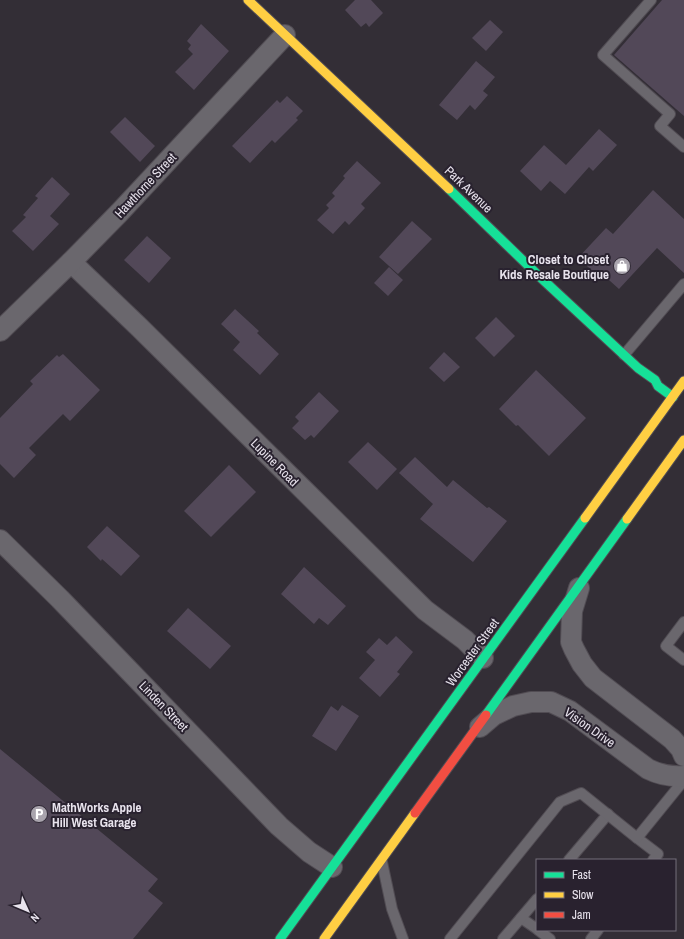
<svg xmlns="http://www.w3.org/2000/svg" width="684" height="939" font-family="'Archivo Narrow',sans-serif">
  <rect width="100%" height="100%" fill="#332e36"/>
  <g fill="#524858">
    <path d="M355,0H371L383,13L369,27L366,23L361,27L345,10Z"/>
    <path d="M662,0H684V116L614,55Z"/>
    <path d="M490,20L503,32L486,51L472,38Z"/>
    <path d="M201,24L229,51L194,90L175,72L193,54L188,49L191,45L187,41Z"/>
    <path d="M476,61L495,77L483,91L488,95L475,110L470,105L457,120L439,105Z"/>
    <path d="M287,96L303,111L296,118L298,120L275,143L272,140L250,163L232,146L277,100L280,103Z"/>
    <path d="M125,117L155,146L140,162L110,132Z"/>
    <path d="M599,129L617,145L593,171L589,167L565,194L550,181L541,191L520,171L544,145L566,165Z"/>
    <path d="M357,161L381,183L361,204L365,208L349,225L345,221L333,234L317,220L329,208L326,205L335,196L332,193L345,178L343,176Z"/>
    <path d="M52,177L70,194L50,216L59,224L33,251L12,231L26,217L23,215L38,198L35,196Z"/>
    <path d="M653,190L684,219V273L657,248L619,289L600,272L597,275L578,258L606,228L613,234Z"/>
    <path d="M412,221L432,239L398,274L379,257Z"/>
    <path d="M147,236L171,258L149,283L124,260Z"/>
    <path d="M389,267L403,280L388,296L374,283Z"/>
    <path d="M235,309L259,331L257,333L279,354L260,375L233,350L240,342L221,324Z"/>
    <path d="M496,317L515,336L494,357L475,338Z"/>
    <path d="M444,352L460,367L444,382L429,368Z"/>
    <path d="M63,354L100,390L70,421L63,414L29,448L36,455L14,478L0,464V418L33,384L30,381L57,355L59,357Z"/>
    <path d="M536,370L586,418L549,456L518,425L516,426L499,409Z"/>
    <path d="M319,392L339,411L314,438L311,435L305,440L292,428L299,421L295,417Z"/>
    <path d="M368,442L397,469L377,490L348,462Z"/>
    <path d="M415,457L447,487L453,480L487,508L489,507L507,521L473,562L420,519L433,504L399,473Z"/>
    <path d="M229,465L256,492L211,537L184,511Z"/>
    <path d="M107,526L140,556L121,576L102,559L101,561L87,547Z"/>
    <path d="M304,567L346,606L328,625L319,618L314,624L281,594Z"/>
    <path d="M188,608L231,646L210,669L167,631Z"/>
    <path d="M396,636L413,652L397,672L400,674L380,697L359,678L375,660L366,652L379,638L387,645Z"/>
    <path d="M342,705L359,716L336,751L312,736L331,706L338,711Z"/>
    <path d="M0,749L158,879L148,891L163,903L133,939H0Z"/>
  </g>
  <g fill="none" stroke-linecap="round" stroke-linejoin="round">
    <g stroke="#514c53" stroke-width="12">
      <g id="lane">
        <path d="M651,0L603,55L670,114L660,126L684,147"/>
        <path d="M624,355L684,284"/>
        <path d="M684,622L666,646L684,660"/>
        <path d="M637,838L658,854L653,860"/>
        <path d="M569,860L608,814"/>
        <path d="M382,862L392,909L403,939"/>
        <path d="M521,918L537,929"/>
        <path d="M538,930L550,939"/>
        <path d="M450,939L560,802L581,793L637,838L684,780"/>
        <path d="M503,939L537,899"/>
        <path d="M591,939L598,930"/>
      </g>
    </g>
    <g stroke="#514c53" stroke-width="22">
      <g id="street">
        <path d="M71,262L139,327L425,610L465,640L483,658"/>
        <path d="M0,331L71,262L119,213L285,35"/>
        <path d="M0,540L60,599L279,826L309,852L332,867"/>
        <path d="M579,588L572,611L571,642L574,649L582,664L593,678L672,739L681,749L684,756"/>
        <path d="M480,727L494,715L513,706L531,702H551L570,711L648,769C660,775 670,777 684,776"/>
      </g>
    </g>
    <g stroke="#514c53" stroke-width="11">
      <g id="fast">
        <path d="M449,189L540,277L638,368L655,380L658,386L673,397"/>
        <path d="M486,715L627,519"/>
        <path d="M280,939L585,518"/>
      </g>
    </g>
    <g stroke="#514c53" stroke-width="11">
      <g id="slow">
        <path d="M248,0L449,189"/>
        <path d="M585,518L684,381"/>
        <path d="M627,519L684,440"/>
        <path d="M324,939L415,813"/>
      </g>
    </g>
    <g stroke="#514c53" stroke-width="11">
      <path id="jam" d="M415,813L486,715"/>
    </g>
    <use href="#lane" stroke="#6a676d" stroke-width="10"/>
    <use href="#street" stroke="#6a676d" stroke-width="20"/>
    <use href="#fast" stroke="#16e098" stroke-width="9"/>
    <use href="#slow" stroke="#ffcf43" stroke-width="9"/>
    <use href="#jam" stroke="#f24e42" stroke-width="9"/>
  </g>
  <defs>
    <g id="shop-disc" transform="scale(0.9)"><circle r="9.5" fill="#a9a4ad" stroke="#29222f"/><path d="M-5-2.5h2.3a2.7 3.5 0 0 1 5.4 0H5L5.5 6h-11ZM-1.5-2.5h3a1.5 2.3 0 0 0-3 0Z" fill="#fff"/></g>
    <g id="parking-disc" transform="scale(0.9)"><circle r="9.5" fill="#a9a4ad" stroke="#29222f"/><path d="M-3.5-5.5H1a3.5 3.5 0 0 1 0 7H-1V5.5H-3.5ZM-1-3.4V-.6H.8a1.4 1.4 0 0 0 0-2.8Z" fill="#fff"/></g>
  </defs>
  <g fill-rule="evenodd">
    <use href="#shop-disc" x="622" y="266"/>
    <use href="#parking-disc" x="39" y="814"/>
  </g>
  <g text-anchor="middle" stroke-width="4" stroke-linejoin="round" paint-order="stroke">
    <g font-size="13" fill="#e8e3ed" stroke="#29222f">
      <text transform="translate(145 185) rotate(-47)" y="5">Hawthorne Street</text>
      <text transform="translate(469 189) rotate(44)" y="5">Park Avenue</text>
      <text transform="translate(275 462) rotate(45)" y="5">Lupine Road</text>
      <text transform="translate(472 652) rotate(-54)" y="5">Worcester Street</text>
      <text transform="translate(164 706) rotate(46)" y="5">Linden Street</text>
      <text transform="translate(590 727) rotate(35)" y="5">Vision Drive</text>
    </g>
    <g font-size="13" font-weight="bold" fill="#e8e3ed" stroke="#29222f" text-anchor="end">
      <text x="609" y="264">Closet to Closet<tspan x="609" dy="15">Kids Resale Boutique</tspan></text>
      <text x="52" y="812" text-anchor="start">MathWorks Apple<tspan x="52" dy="15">Hill West Garage</tspan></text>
    </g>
  </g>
  <rect x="536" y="859" width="140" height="72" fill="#29222f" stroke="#756f7b"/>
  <rect x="544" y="872" width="20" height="6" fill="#16e098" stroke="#756f7b"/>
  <text x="572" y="879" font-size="12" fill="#e8e3ed">Fast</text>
  <rect x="544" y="892" width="20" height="6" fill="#ffcf43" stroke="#756f7b"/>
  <text x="572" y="899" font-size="12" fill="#e8e3ed">Slow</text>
  <rect x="544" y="912" width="20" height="6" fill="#f24e42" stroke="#756f7b"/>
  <text x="572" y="919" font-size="12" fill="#e8e3ed">Jam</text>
  <g transform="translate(28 911) rotate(134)" stroke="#29222f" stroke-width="3" paint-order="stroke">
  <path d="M0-3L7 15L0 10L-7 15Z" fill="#e8e3ed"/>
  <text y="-6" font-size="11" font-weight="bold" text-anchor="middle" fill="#e8e3ed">N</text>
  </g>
</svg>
